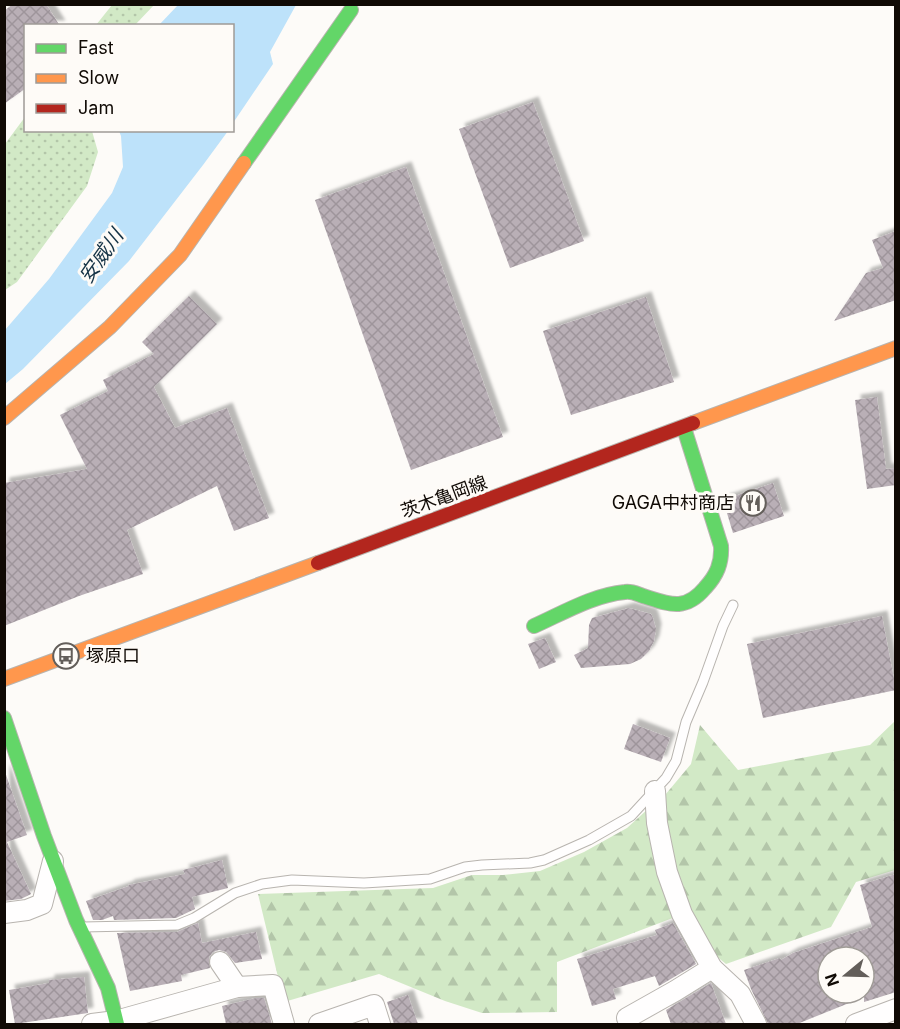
<svg xmlns="http://www.w3.org/2000/svg" width="900" height="1029" font-family="Inter,'Noto Sans JP',sans-serif">
  <defs>
    <pattern id="grass-dots" width="8" height="8" patternUnits="userSpaceOnUse" patternTransform="scale(1.5)"><rect width="8" height="8" fill="#d2e9c6"/><path d="M2 2h.1M6 6h.1" fill="none" stroke="#b3c6a9" stroke-width="1.8" stroke-linecap="round"/></pattern>
    <pattern id="forest-firs" width="22" height="20" patternUnits="userSpaceOnUse" patternTransform="scale(1.5)"><rect width="22" height="20" fill="#d2e9c6"/><path d="M5 1l3.5 6h-7zM16 11l3.5 6h-7z" fill="#b3c6a9"/></pattern>
    <pattern id="building-cross-hatch" width="8" height="8" patternUnits="userSpaceOnUse" patternTransform="scale(1.5)"><rect width="8" height="8" fill="#b9afb6"/><path d="M0 0l8 8M0 8l8-8" fill="none" stroke="#9e959b"/></pattern>
    <filter id="shadow"><feDropShadow dx="5.5" dy="-5.5" stdDeviation="1.5" flood-color="#0004"/></filter>
  </defs>
  <rect width="100%" height="100%" fill="#fdfbf8"/>
  <g fill="url(#grass-dots)">
    <path d="M112,5V4L154,5L135,25H96Z"/>
    <path d="M25,117L26,130L92,131L98,152L87,186L17,282L5,290V144Z"/>
  </g>
  <g fill="url(#forest-firs)">
    <path d="M895,721V870L856,882L831,927L726,964L710,951L672,872L660,801L691,764L700,725L738,770L870,745Z"/>
    <path d="M649,808L678,916L557,962V1012L482,1013L445,1001L379,974L284,1002L258,894L433,888L472,875H503L540,871L584,852L627,828Z"/>
  </g>
  <g fill="#bde2fa">
    <path d="M178,5H296L270,52L273,64L233,123L232,26L159,25Z"/>
    <path d="M119,131H228L203,165L129,261L23,369L5,384V330L49,279L112,193L123,167L121,136Z"/>
  </g>
  <g fill="url(#building-cross-hatch)" fill-rule="evenodd" filter="url(#shadow)">
    <path d="M13,4H46L60,26H26V88L4,104V11Z"/>
    <path d="M533,102L584,241L510,268L459,129Z"/>
    <path d="M406,167L503,437L411,470L315,200Z"/>
    <path d="M896,231V300L834,321L866,273L883,268L872,240Z"/>
    <path d="M189,296L217,324L154,387L175,428L227,408L269,518L234,531L217,486L127,530L143,574L79,596L4,626V483L87,469L60,415L108,391L103,380L154,354L142,342Z"/>
    <path d="M646,297L674,382L571,415L543,331Z"/>
    <path d="M877,397L886,469L896,468V485L867,489L855,400Z"/>
    <path d="M773,483L784,516L733,533L723,500Z"/>
    <path d="M629,608L651,614L653,618L656,629L654,641L649,651L641,659L630,664L581,668L574,655L588,648L589,625L592,618Z"/>
    <path d="M882,616L896,690L763,718L747,644Z"/>
    <path d="M545,638L556,662L539,669L528,644Z"/>
    <path d="M633,724L670,738L661,762L624,749Z"/>
    <path d="M4,769L27,835L7,842L31,894L21,899L4,901Z"/>
    <path d="M222,860L228,888L192,897L195,909L176,918L114,920L113,916L102,920H93L86,901L129,886L128,885L185,874L183,870Z"/>
    <path d="M896,874V992L864,1002V997L797,1024H768L751,989L744,970L780,958L781,960L793,953L872,927L860,885ZM828,957H864V993H828Z"/>
    <path d="M198,923L202,943L256,932L262,959L235,963L226,952L219,950L213,952L209,957L210,968L181,975L182,981L130,991L117,933L177,932Z"/>
    <path d="M673,923L696,964L659,986L655,976L613,989L616,999L592,1006L577,959L657,935L655,930Z"/>
    <path d="M84,977L88,1013L15,1024L9,990L49,983V980Z"/>
    <path d="M711,983L726,1024H671L666,1010Z"/>
    <path d="M408,995L418,1024H394L387,1002Z"/>
    <path d="M256,998H264L272,1024H226L222,1006Z"/>
  </g>
  <g fill="none" stroke-linecap="round" stroke-linejoin="round">
    <g stroke="#b8b4af" stroke-width="11">
      <path id="lane" d="M83,927L177,925L194,918L235,893L262,884L292,880L364,883L430,879L465,867L482,865L530,863L544,860L589,840L631,816L666,778L676,761L686,722L703,682L723,626L733,605"/>
    </g>
    <g stroke="#b8b4af" stroke-width="22">
      <g id="street">
        <path d="M655,791L657,823L667,872L682,914L712,968L740,994L756,1024"/>
        <path d="M4,913L27,910L42,904L53,861"/>
        <path d="M220,962L237,987"/>
        <path d="M627,1018L675,991L712,968"/>
        <path d="M92,1024L116,1021L237,987L273,985L284,1024"/>
        <path d="M319,1024L374,1005L380,1024"/>
        <path d="M856,1024L896,1009"/>
      </g>
    </g>
    <g stroke="#b8b4af" stroke-width="16">
      <g id="fast">
        <path d="M244,163L351,10"/>
        <path d="M534,626C563,613 593,595 625,592C632,591 637,594 643,596C669,604 685,612 705,588C717,575 722,563 721,546L684,428"/>
        <path d="M4,718L44,836L76,920L108,988L117,1024"/>
      </g>
    </g>
    <g stroke="#b8b4af" stroke-width="16">
      <g id="slow">
        <path d="M4,418L110,327L180,255L244,163"/>
        <path d="M693,423L896,348"/>
        <path d="M4,679L318,563"/>
      </g>
    </g>
    <g stroke="#b8b4af" stroke-width="16">
      <path id="jam" d="M318,563L693,423"/>
    </g>
    <use href="#lane" stroke="#fffefe" stroke-width="9"/>
    <use href="#street" stroke="#fffefe" stroke-width="20"/>
    <use href="#fast" stroke="#63d668" stroke-width="14"/>
    <use href="#slow" stroke="#ff974d" stroke-width="14"/>
    <use href="#jam" stroke="#b3261e" stroke-width="14"/>
  </g>
  <defs>
    <g id="restaurant-ring" transform="scale(1.35)"><circle r="9.5" fill="#fefbf7" stroke="#635e5a" stroke-width="1.5"/><path d="M-5-6h1v4h1v-4h1v4h1v-4h1v5L-1.5 .5V6h-2V.5L-5-1ZM5-6V6H3V1.5H1.5Q1.5-4 5-6Z" fill="#635e5a"/></g>
    <g id="bus-ring" transform="scale(1.35)"><circle r="9.5" fill="#fefbf7" stroke="#635e5a" stroke-width="1.5"/><path d="M-5-6H5V4H4V6H2V4H-2V6H-4V4H-5ZM-3.5-4V0h7V-4ZM-3.5 1.2v1.5H-2V1.2ZM2 1.2v1.5H3.5V1.2Z" fill="#635e5a"/></g>
  </defs>
  <g fill-rule="evenodd">
    <use href="#restaurant-ring" x="753" y="503"/>
    <use href="#bus-ring" x="66" y="656"/>
  </g>
  <g text-anchor="middle" stroke-width="6" stroke-linejoin="round" paint-order="stroke">
    <g font-size="18" fill="#100a05" stroke="#fefbf7">
      <text transform="translate(444 497) rotate(-20)" y="6">茨木亀岡線</text>
    </g>
    <g font-size="18" fill="#100a05" stroke="#fefbf7" text-anchor="end">
      <text x="734" y="509">GAGA中村商店</text>
      <text x="86" y="662" text-anchor="start">塚原口</text>
    </g>
    <g font-size="20" font-style="italic" fill="#143245" stroke="#fefbf7">
      <text transform="translate(101 256) rotate(-55)" y="7">安威川</text>
    </g>
  </g>
  <rect width="900" height="1029" fill="none" stroke="#100a05" stroke-width="12"/>
  <rect x="24" y="24" width="210" height="108" fill="#fefbf7" stroke="#9f9b96" stroke-width="1.5"/>
  <rect x="36" y="44" width="30" height="9" fill="#63d668" stroke="#9f9b96" stroke-width="1.5"/>
  <text x="78" y="54" font-size="18" fill="#100a05">Fast</text>
  <rect x="36" y="74" width="30" height="9" fill="#ff974d" stroke="#9f9b96" stroke-width="1.5"/>
  <text x="78" y="84" font-size="18" fill="#100a05">Slow</text>
  <rect x="36" y="104" width="30" height="9" fill="#b3261e" stroke="#9f9b96" stroke-width="1.5"/>
  <text x="78" y="114" font-size="18" fill="#100a05">Jam</text>
  <g transform="translate(846 975) rotate(251)"><circle r="28" fill="#fefbf7" stroke="#9f9b96" stroke-width="1.5"/>
  <path d="M0-4.5L10 22L0 15L-10 22Z" fill="#635e5a"/>
  <text y="-9" font-size="16" font-weight="bold" text-anchor="middle" fill="#100a05">N</text>
  </g>
</svg>
